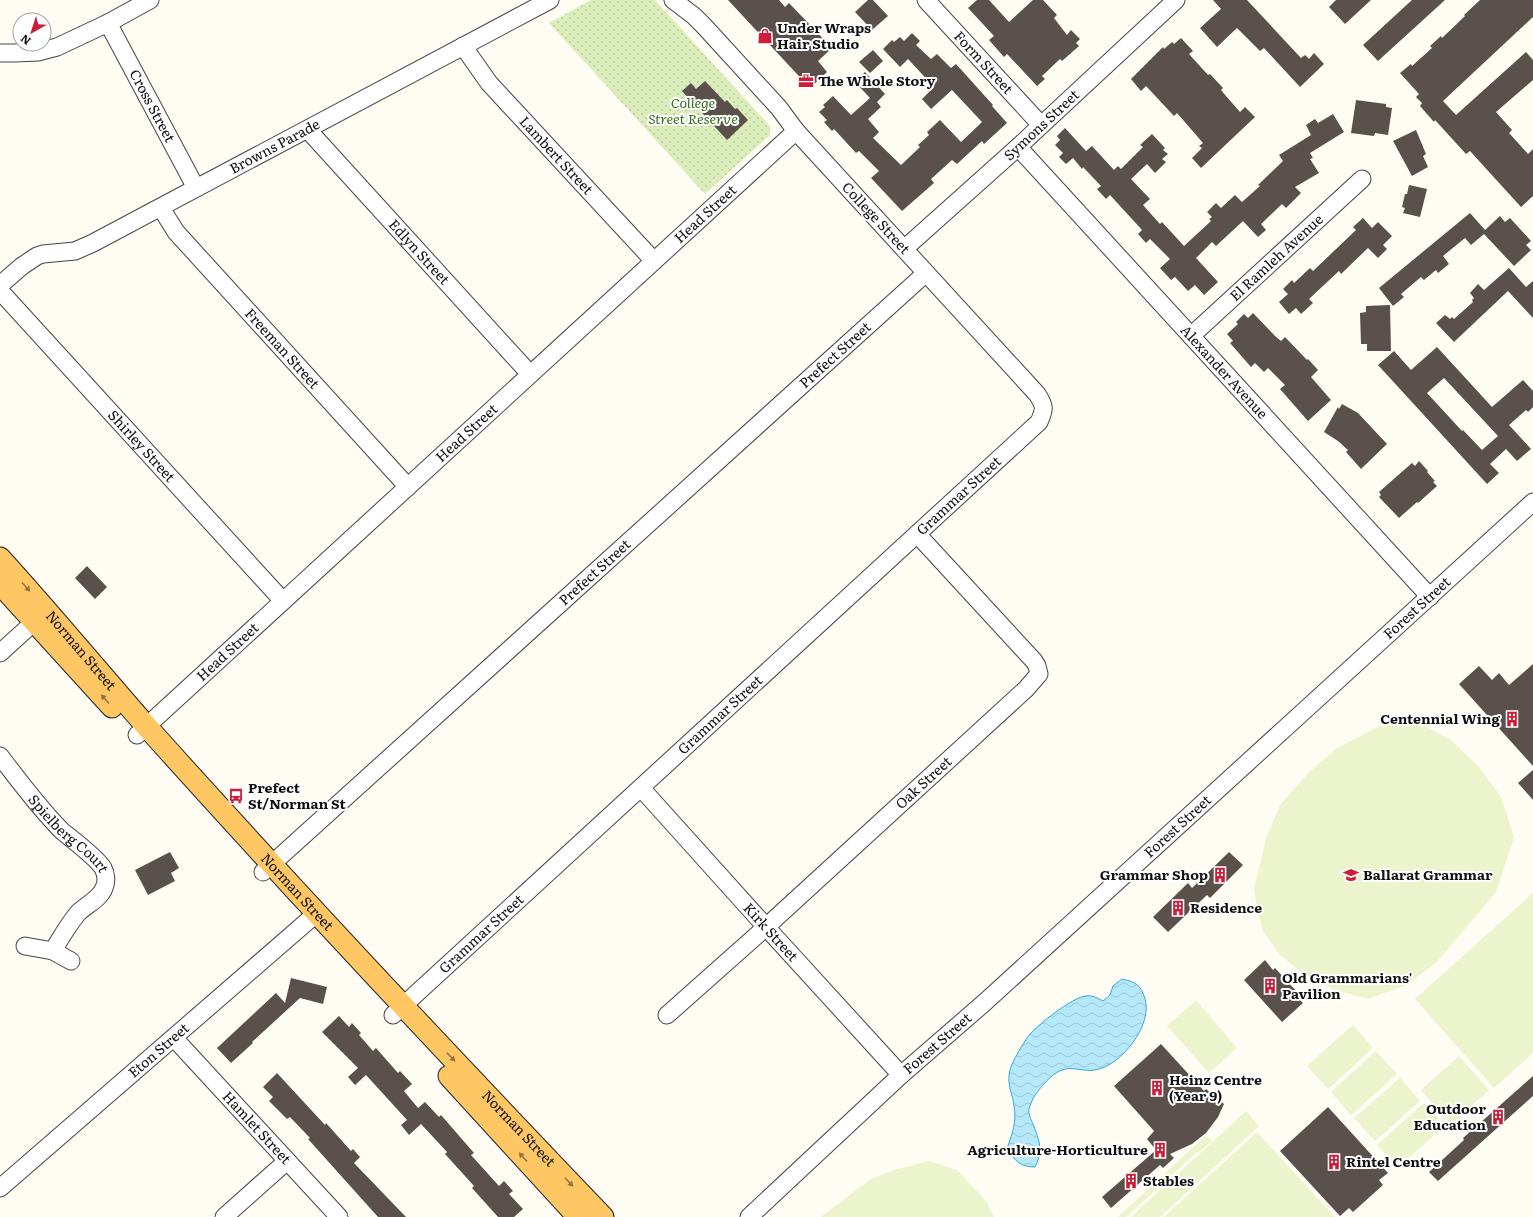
<svg xmlns="http://www.w3.org/2000/svg" width="1533" height="1217" font-family="Literata,serif">
  <defs>
    <pattern id="park-dots" width="8" height="8" patternUnits="userSpaceOnUse"><rect width="8" height="8" fill="#dbedba"/><path d="M2 2h.1M6 6h.1" fill="none" stroke="#bbca9f" stroke-width="1.8" stroke-linecap="round"/></pattern>
    <pattern id="water-waves" width="16" height="10" patternUnits="userSpaceOnUse"><rect width="16" height="10" fill="#b5e9fa"/><path d="M0 5q4-4 8 0t8 0" fill="none" stroke="#9bc7d5"/></pattern>
  </defs>
  <rect width="100%" height="100%" fill="#fffcf4"/>
  <path fill="url(#park-dots)" d="M591,0H655L770,126V135L705,194L549,23Z"/>
  <g fill="#ebf4cc">
    <path d="M1417,722L1450,739L1479,767L1501,797L1514,837L1496,892L1437,962L1406,985L1368,999L1335,990L1304,974L1280,955L1263,931L1257,909L1254,889L1266,838L1280,805L1309,772L1337,748L1378,727Z"/>
    <path d="M1533,893V1053L1494,1088L1415,999Z"/>
    <path d="M1196,1000L1237,1048L1209,1073L1167,1026Z"/>
    <path d="M1353,1025L1373,1048L1328,1089L1307,1066Z"/>
    <path d="M1376,1051L1397,1074L1351,1115L1331,1092Z"/>
    <path d="M1459,1056L1489,1090L1451,1124L1421,1090Z"/>
    <path d="M1400,1078L1420,1101L1375,1141L1354,1118Z"/>
    <path d="M1424,1103L1444,1126L1398,1168L1377,1145Z"/>
    <path d="M1246,1111L1259,1126L1160,1217H1131Z"/>
    <path d="M1257,1132L1335,1217H1164Z"/>
    <path d="M1206,1135L1212,1141L1198,1153L1197,1152L1126,1217H1118Z"/>
    <path d="M929,1161L957,1170L986,1201L994,1217H821L871,1179L894,1170Z"/>
  </g>
  <path fill="url(#water-waves)" stroke="#36aad7" d="M1122,979C1136,982 1141,985 1145,999C1153,1025 1121,1066 1095,1070C1084,1072 1072,1066 1062,1070C1051,1074 1042,1086 1035,1095C1033,1098 1030,1105 1029,1109C1028,1113 1031,1120 1033,1124C1039,1140 1044,1150 1035,1167C1020,1167 1015,1161 1007,1148C1012,1135 1017,1121 1014,1106C1013,1096 1008,1087 1009,1076C1009,1066 1021,1047 1027,1038C1034,1027 1074,996 1086,996C1093,995 1097,998 1103,1001L1110,995L1113,986Z"/>
  <g fill="#5a504c" fill-rule="evenodd">
    <path d="M728,0H779L785,7L789,3L832,48L818,61L827,72L810,88Z"/>
    <path d="M868,0H873L888,16L872,30L855,12Z"/>
    <path d="M977,0H989L1009,22L1033,0H1043L1057,15L1054,18L1067,35L1071,30L1080,39L1076,43L1079,46L1062,61L1060,59L1042,76L1045,79L1037,86L1007,54L1004,57L989,40L994,36L968,8Z"/>
    <path d="M1213,0H1247L1301,58L1305,55L1309,59L1314,53L1324,64L1300,87L1264,48L1260,51L1237,28L1217,47L1200,28L1221,9Z"/>
    <path d="M1336,0H1371L1345,24L1329,7Z"/>
    <path d="M1412,0H1445L1378,61L1363,45Z"/>
    <path d="M1480,0H1533V17L1443,101L1456,115L1526,52L1533,60V80L1496,112L1512,130L1509,133L1528,154L1533,149V196L1521,207L1470,151L1466,154L1435,120L1434,122L1420,106L1422,103L1416,97L1419,94L1400,73L1411,64L1412,66L1432,48L1430,46L1441,36L1442,38L1465,16L1464,15Z"/>
    <path d="M912,33L920,41L916,45L931,59L937,54L951,68L956,64L993,105L992,106L1007,123L984,144L982,141L957,164L952,160L931,179L934,183L902,211L871,178L879,171L859,151L856,153L834,129L832,131L824,122L827,120L819,112L825,107L823,105L833,96L851,115L870,98L855,82L865,72L885,94L877,102L881,107L868,119L879,132L873,138L901,165L920,147L918,145L929,135L927,132L940,120L961,142L982,122L952,90L931,109L922,99L934,87L908,59L900,67L883,49L892,40L894,42L900,37L904,41Z"/>
    <path d="M1181,38L1193,51L1189,54L1208,75L1210,74L1223,88L1221,90L1226,96L1240,112L1245,107L1255,117L1201,168L1192,158L1202,148L1199,146L1203,143L1177,113L1174,116L1146,86L1141,91L1131,79L1163,47L1164,49L1172,42L1174,44Z"/>
    <path d="M873,50L883,61L870,73L859,62Z"/>
    <path d="M705,81L725,102L727,100L735,109L737,108L748,120L727,140L682,91L691,83L696,89Z"/>
    <path d="M1356,100L1386,104V107L1392,108L1388,135L1375,133L1374,136L1351,133Z"/>
    <path d="M1333,114L1344,132L1310,153L1313,158L1310,159L1319,173L1295,187L1301,193L1286,208L1282,204L1261,224L1266,230L1258,237L1243,221L1216,246L1212,242L1196,258L1218,282L1204,295L1195,285L1188,291L1175,277L1171,280L1160,268L1170,259L1150,239L1146,243L1138,234L1142,230L1110,195L1106,199L1097,189L1101,186L1083,167L1082,169L1073,158L1066,164L1059,157L1063,153L1055,145L1060,140L1057,136L1065,128L1086,151L1092,146L1114,170L1118,166L1121,169L1143,147L1140,145L1152,134L1165,148L1163,150L1168,154L1162,159L1166,162L1155,173L1147,164L1131,179L1150,199L1143,205L1160,224L1162,222L1184,246L1211,221L1209,219L1212,217L1207,212L1216,203L1221,208L1235,195L1242,202L1260,186L1258,185L1283,161L1279,155L1311,135L1306,125L1315,119L1318,123Z"/>
    <path d="M1416,130L1426,154L1423,156L1428,167L1412,176L1393,141Z"/>
    <path d="M1409,185L1427,189L1420,217L1403,213L1405,208L1402,207L1405,194H1407Z"/>
    <path d="M1470,213L1485,230L1500,216L1505,222L1510,218L1531,241L1526,245L1531,250L1514,266L1484,234L1471,245L1465,238L1443,256L1449,264L1438,273L1436,270L1424,280L1421,277L1401,294L1404,297L1393,306L1379,288Z"/>
    <path d="M1363,218L1372,228L1378,222L1392,236L1383,245L1387,249L1378,258L1368,248L1341,274L1339,271L1309,299L1313,303L1301,314L1296,308L1289,314L1279,302L1288,294L1283,289L1292,280L1294,283L1310,268L1313,271L1356,230L1353,227Z"/>
    <path d="M1509,268L1526,287L1533,281V318L1508,291L1454,342L1436,323L1445,315L1450,319L1452,317L1454,319L1473,302L1472,300L1474,298L1470,293L1478,284L1484,290Z"/>
    <path d="M1390,305L1391,351H1367V344H1361L1360,313L1366,312V306Z"/>
    <path d="M1253,313L1275,336L1281,341L1285,337L1307,360L1308,359L1318,370L1311,377L1331,400L1308,421L1280,389L1285,385L1268,368L1264,372L1255,363L1251,367L1230,343L1233,341L1227,334L1238,324L1236,322L1244,314L1248,318Z"/>
    <path d="M1437,347L1492,407L1523,380L1533,391V407L1528,412L1526,410L1509,425L1531,449L1517,461L1506,449L1490,464L1499,473L1487,484L1378,365L1394,351L1411,370ZM1444,378L1498,436L1482,450L1463,430L1462,431L1427,393Z"/>
    <path d="M1342,404L1358,413L1387,444L1361,469L1346,452L1348,450L1338,441L1324,432L1338,407L1339,409Z"/>
    <path d="M1419,461L1428,471L1427,472L1435,481L1433,482L1437,486L1418,503L1417,502L1399,518L1379,497L1381,495L1379,492L1412,463L1415,466Z"/>
    <path d="M87,566L107,587L95,599L75,578Z"/>
    <path d="M1533,664V766L1459,684L1479,666L1492,680L1499,673L1509,685Z"/>
    <path d="M1533,770V800L1518,783Z"/>
    <path d="M170,852L179,868L171,873L175,881L148,895L135,870Z"/>
    <path d="M1229,852L1243,865L1210,898L1207,895L1168,932L1153,917L1188,883L1192,888Z"/>
    <path d="M1265,960L1273,970L1275,968L1297,992L1294,994L1303,1003L1282,1022L1244,980Z"/>
    <path d="M291,978L327,987L323,1004L300,998L252,1042L253,1043L231,1063L217,1048L276,993L285,1003Z"/>
    <path d="M339,1016L349,1027L352,1023L361,1033L359,1035L373,1051L376,1048L398,1073L400,1071L412,1084L404,1091L418,1108L425,1102L439,1117L441,1115L474,1153L471,1155L499,1186L504,1181L513,1191L509,1194L523,1209L514,1217H498L472,1188L474,1186L445,1154L447,1152L421,1124L409,1135L401,1125L407,1120L366,1075L355,1085L348,1077L358,1068L322,1032Z"/>
    <path d="M1161,1044L1204,1091L1206,1089L1224,1104L1218,1117L1206,1133L1192,1144L1170,1154L1174,1158L1163,1168L1160,1165L1111,1208L1102,1197L1156,1150L1147,1139L1154,1131L1114,1086Z"/>
    <path d="M277,1073L325,1125L326,1123L351,1151L353,1149L360,1157L354,1163L406,1217H378L308,1139L310,1138L290,1117L287,1119L269,1101L273,1097L263,1087Z"/>
    <path d="M1533,1076V1096L1438,1181L1429,1172L1464,1140L1463,1138Z"/>
    <path d="M1328,1107L1388,1173L1379,1180L1383,1185L1353,1212L1349,1208L1340,1216L1280,1151Z"/>
  </g>
  <g fill="none" stroke-linecap="round" stroke-linejoin="round">
    <g stroke="#444" stroke-width="19">
      <g id="minor">
        <path id="s1" d="M926,0L1041,125"/>
        <path id="s2" d="M108,23L196,188"/>
        <path id="s3" d="M463,46L489,83L654,261"/>
        <path d="M0,53H15L38,52L57,47L108,23L150,0"/>
        <path id="s4" d="M308,130L530,374"/>
        <path id="s5" d="M1018,147L1430,597"/>
        <path id="s6" d="M161,208L176,232L408,487"/>
        <path id="s7" d="M904,249L1018,147L1176,0"/>
        <path id="s8" d="M0,285L22,266L37,256L43,254L75,251L93,243L550,0"/>
        <path id="s9" d="M0,291L283,601"/>
        <path id="s10" d="M1191,336L1362,179"/>
        <path d="M0,653L44,613"/>
        <path id="s11" d="M137,735L796,131"/>
        <path id="s12" d="M0,756C20,782 39,808 62,831C73,840 96,857 103,868C106,874 107,882 104,888C100,899 86,905 78,913C68,925 61,937 53,951"/>
        <path id="s13" d="M641,788L766,927L901,1075"/>
        <path id="s14" d="M263,872L926,273"/>
        <path d="M25,946L53,951L71,961"/>
        <path id="s15" d="M393,1015L1039,422C1045,409 1045,406 1037,394L796,131L779,108L704,26L694,16L673,0"/>
        <path id="s16" d="M667,1015L766,927L1026,689L1039,674L1037,666L1034,661L917,534"/>
        <path id="s17" d="M174,1038L339,1217"/>
        <path id="s18" d="M0,1188L317,913"/>
        <path d="M224,1217L287,1161"/>
        <path id="s19" d="M749,1217L901,1075L984,1003L1533,502"/>
      </g>
    </g>
    <g stroke="#222" stroke-width="23">
      <g id="major">
        <path id="s20" d="M0,558C50,613 98,671 147,727C296,893 449,1056 603,1217"/>
        <path d="M0,584L112,707"/>
        <path d="M449,1076L578,1217"/>
      </g>
    </g>
    <use href="#minor" stroke="#fff" stroke-width="17"/>
    <use href="#major" stroke="#ffc764" stroke-width="21"/>
  </g>
  <defs><path id="oneway-solid" d="M-6-.8H1V-3.2L6.5 0L1 3.2V.8H-6Z"/></defs>
  <g fill="#94753f">
    <use href="#oneway-solid" transform="translate(26 587) rotate(48)"/>
    <use href="#oneway-solid" transform="translate(105 699) rotate(-132)"/>
    <use href="#oneway-solid" transform="translate(451 1057) rotate(46)"/>
    <use href="#oneway-solid" transform="translate(523 1157) rotate(-132)"/>
    <use href="#oneway-solid" transform="translate(569 1182) rotate(46)"/>
  </g>
  <defs>
    <g id="shop-bare" transform="scale(1.2)"><path d="M-5-2.5h2.3a2.7 3.5 0 0 1 5.4 0H5L5.5 6h-11ZM-1.5-2.5h3a1.5 2.3 0 0 0-3 0Z" fill="#cc1d3a" stroke="#fff" stroke-width="2.5" paint-order="stroke"/></g>
    <g id="office-bare" transform="scale(1.2)"><path d="M-6-3h4V-5.5h4V-3h4V5H-6ZM-1-4.5V-3h2v-1.5ZM-6 0V1H6V0Z" fill="#cc1d3a" stroke="#fff" stroke-width="2.5" paint-order="stroke"/></g>
    <g id="building-bare" transform="scale(1.2)"><path d="M-4-6H4V6H1V3H-1V6H-4ZM-2.5-4.3h1.7v1.8h-1.7ZM.8-4.3h1.7v1.8H.8ZM-2.5-1h1.7V.8h-1.7ZM.8-1h1.7V.8H.8Z" fill="#cc1d3a" stroke="#fff" stroke-width="2.5" paint-order="stroke"/></g>
    <g id="bus-bare" transform="scale(1.2)"><path d="M-5-6H5V4H4V6H2V4H-2V6H-4V4H-5ZM-3.5-4V0h7V-4ZM-3.5 1.2v1.5H-2V1.2ZM2 1.2v1.5H3.5V1.2Z" fill="#cc1d3a" stroke="#fff" stroke-width="2.5" paint-order="stroke"/></g>
    <g id="school-bare" transform="scale(1.2)"><path d="M0-5L7-2L0 1L-7-2ZM-4 1L0 2.5L4 1V4Q0 6-4 4Z" fill="#cc1d3a" stroke="#fff" stroke-width="2.5" paint-order="stroke"/></g>
  </defs>
  <g fill-rule="evenodd">
    <use href="#shop-bare" x="765" y="36"/>
    <use href="#office-bare" x="806" y="81"/>
    <use href="#building-bare" x="1512" y="719"/>
    <use href="#bus-bare" x="236" y="796"/>
    <use href="#building-bare" x="1220" y="875"/>
    <use href="#school-bare" x="1351" y="875"/>
    <use href="#building-bare" x="1178" y="908"/>
    <use href="#building-bare" x="1270" y="986"/>
    <use href="#building-bare" x="1157" y="1088"/>
    <use href="#building-bare" x="1498" y="1117"/>
    <use href="#building-bare" x="1160" y="1150"/>
    <use href="#building-bare" x="1334" y="1162"/>
    <use href="#building-bare" x="1131" y="1181"/>
  </g>
  <g text-anchor="middle" stroke-width="4" stroke-linejoin="round" paint-order="stroke">
    <g font-size="14" font-weight="bold" fill="#111" stroke="#fff" text-anchor="start">
      <text x="777" y="33">Under Wraps<tspan x="777" dy="16">Hair Studio</tspan></text>
      <text x="818" y="86">The Whole Story</text>
      <text x="1500" y="724" text-anchor="end">Centennial Wing</text>
      <text x="248" y="793">Prefect<tspan x="248" dy="16">St/Norman St</tspan></text>
      <text x="1208" y="880" text-anchor="end">Grammar Shop</text>
      <text x="1363" y="880">Ballarat Grammar</text>
      <text x="1190" y="913">Residence</text>
      <text x="1282" y="983">Old Grammarians'<tspan x="1282" dy="16">Pavilion</tspan></text>
      <text x="1169" y="1085">Heinz Centre<tspan x="1169" dy="16">(Year 9)</tspan></text>
      <text x="1486" y="1114" text-anchor="end">Outdoor<tspan x="1486" dy="16">Education</tspan></text>
      <text x="1148" y="1155" text-anchor="end">Agriculture-Horticulture</text>
      <text x="1346" y="1167">Rintel Centre</text>
      <text x="1143" y="1186">Stables</text>
    </g>
    <g font-size="14" fill="#111" stroke="#fff">
      <text dy="5" stroke="none"><textPath href="#s1" startOffset="85">Form Street</textPath></text>
      <text dy="5" stroke="none"><textPath href="#s2" startOffset="94">Cross Street</textPath></text>
      <text dy="5" stroke="none"><textPath href="#s7" startOffset="185">Symons Street</textPath></text>
      <text dy="5" stroke="none"><textPath href="#s8" startOffset="311">Browns Parade</textPath></text>
      <text dy="5" stroke="none"><textPath href="#s3" startOffset="144">Lambert Street</textPath></text>
      <text dy="5" stroke="none"><textPath href="#s11" startOffset="771">Head Street</textPath></text>
      <text transform="translate(876 218) rotate(47)" y="5">College Street</text>
      <text dy="5" stroke="none"><textPath href="#s4" startOffset="165">Edlyn Street</textPath></text>
      <text dy="5" stroke="none"><textPath href="#s10" startOffset="116">El Ramleh Avenue</textPath></text>
      <text dy="5" stroke="none"><textPath href="#s6" startOffset="186">Freeman Street</textPath></text>
      <text dy="5" stroke="none"><textPath href="#s14" startOffset="771">Prefect Street</textPath></text>
      <text dy="5" stroke="none"><textPath href="#s5" startOffset="305">Alexander Avenue</textPath></text>
      <text dy="5" stroke="none"><textPath href="#s11" startOffset="447">Head Street</textPath></text>
      <text dy="5" stroke="none"><textPath href="#s9" startOffset="210">Shirley Street</textPath></text>
      <text dy="5" stroke="none"><textPath href="#s15" startOffset="768">Grammar Street</textPath></text>
      <text dy="5" stroke="none"><textPath href="#s14" startOffset="447">Prefect Street</textPath></text>
      <text dy="5" stroke="none"><textPath href="#s19" startOffset="904">Forest Street</textPath></text>
      <text dy="5" stroke="none"><textPath href="#s20" startOffset="123">Norman Street</textPath></text>
      <text dy="5" stroke="none"><textPath href="#s11" startOffset="123">Head Street</textPath></text>
      <text dy="5" stroke="none"><textPath href="#s15" startOffset="444">Grammar Street</textPath></text>
      <text dy="5" stroke="none"><textPath href="#s16" startOffset="346">Oak Street</textPath></text>
      <text dy="5" stroke="none"><textPath href="#s19" startOffset="580">Forest Street</textPath></text>
      <text dy="5" stroke="none"><textPath href="#s12" startOffset="104">Spielberg Court</textPath></text>
      <text dy="5" stroke="none"><textPath href="#s20" startOffset="447">Norman Street</textPath></text>
      <text dy="5" stroke="none"><textPath href="#s13" startOffset="194">Kirk Street</textPath></text>
      <text dy="5" stroke="none"><textPath href="#s15" startOffset="120">Grammar Street</textPath></text>
      <text dy="5" stroke="none"><textPath href="#s19" startOffset="256">Forest Street</textPath></text>
      <text dy="5" stroke="none"><textPath href="#s18" startOffset="210">Eton Street</textPath></text>
      <text dy="5" stroke="none"><textPath href="#s17" startOffset="122">Hamlet Street</textPath></text>
      <text dy="5" stroke="none"><textPath href="#s20" startOffset="771">Norman Street</textPath></text>
    </g>
    <g font-size="14" font-style="italic" fill="#366f1a" stroke="#fff">
      <text x="693" y="108">College<tspan x="693" dy="16">Street Reserve</tspan></text>
    </g>
  </g>
  <g transform="translate(32 32) rotate(219)"><circle r="19" fill="#ffffff" stroke="#a0a0a0"/>
  <path d="M0-3L7 15L0 10L-7 15Z" fill="#cc1d3a"/>
  <text y="-6" font-size="11" font-weight="bold" text-anchor="middle" fill="#111111">N</text>
  </g>
</svg>
